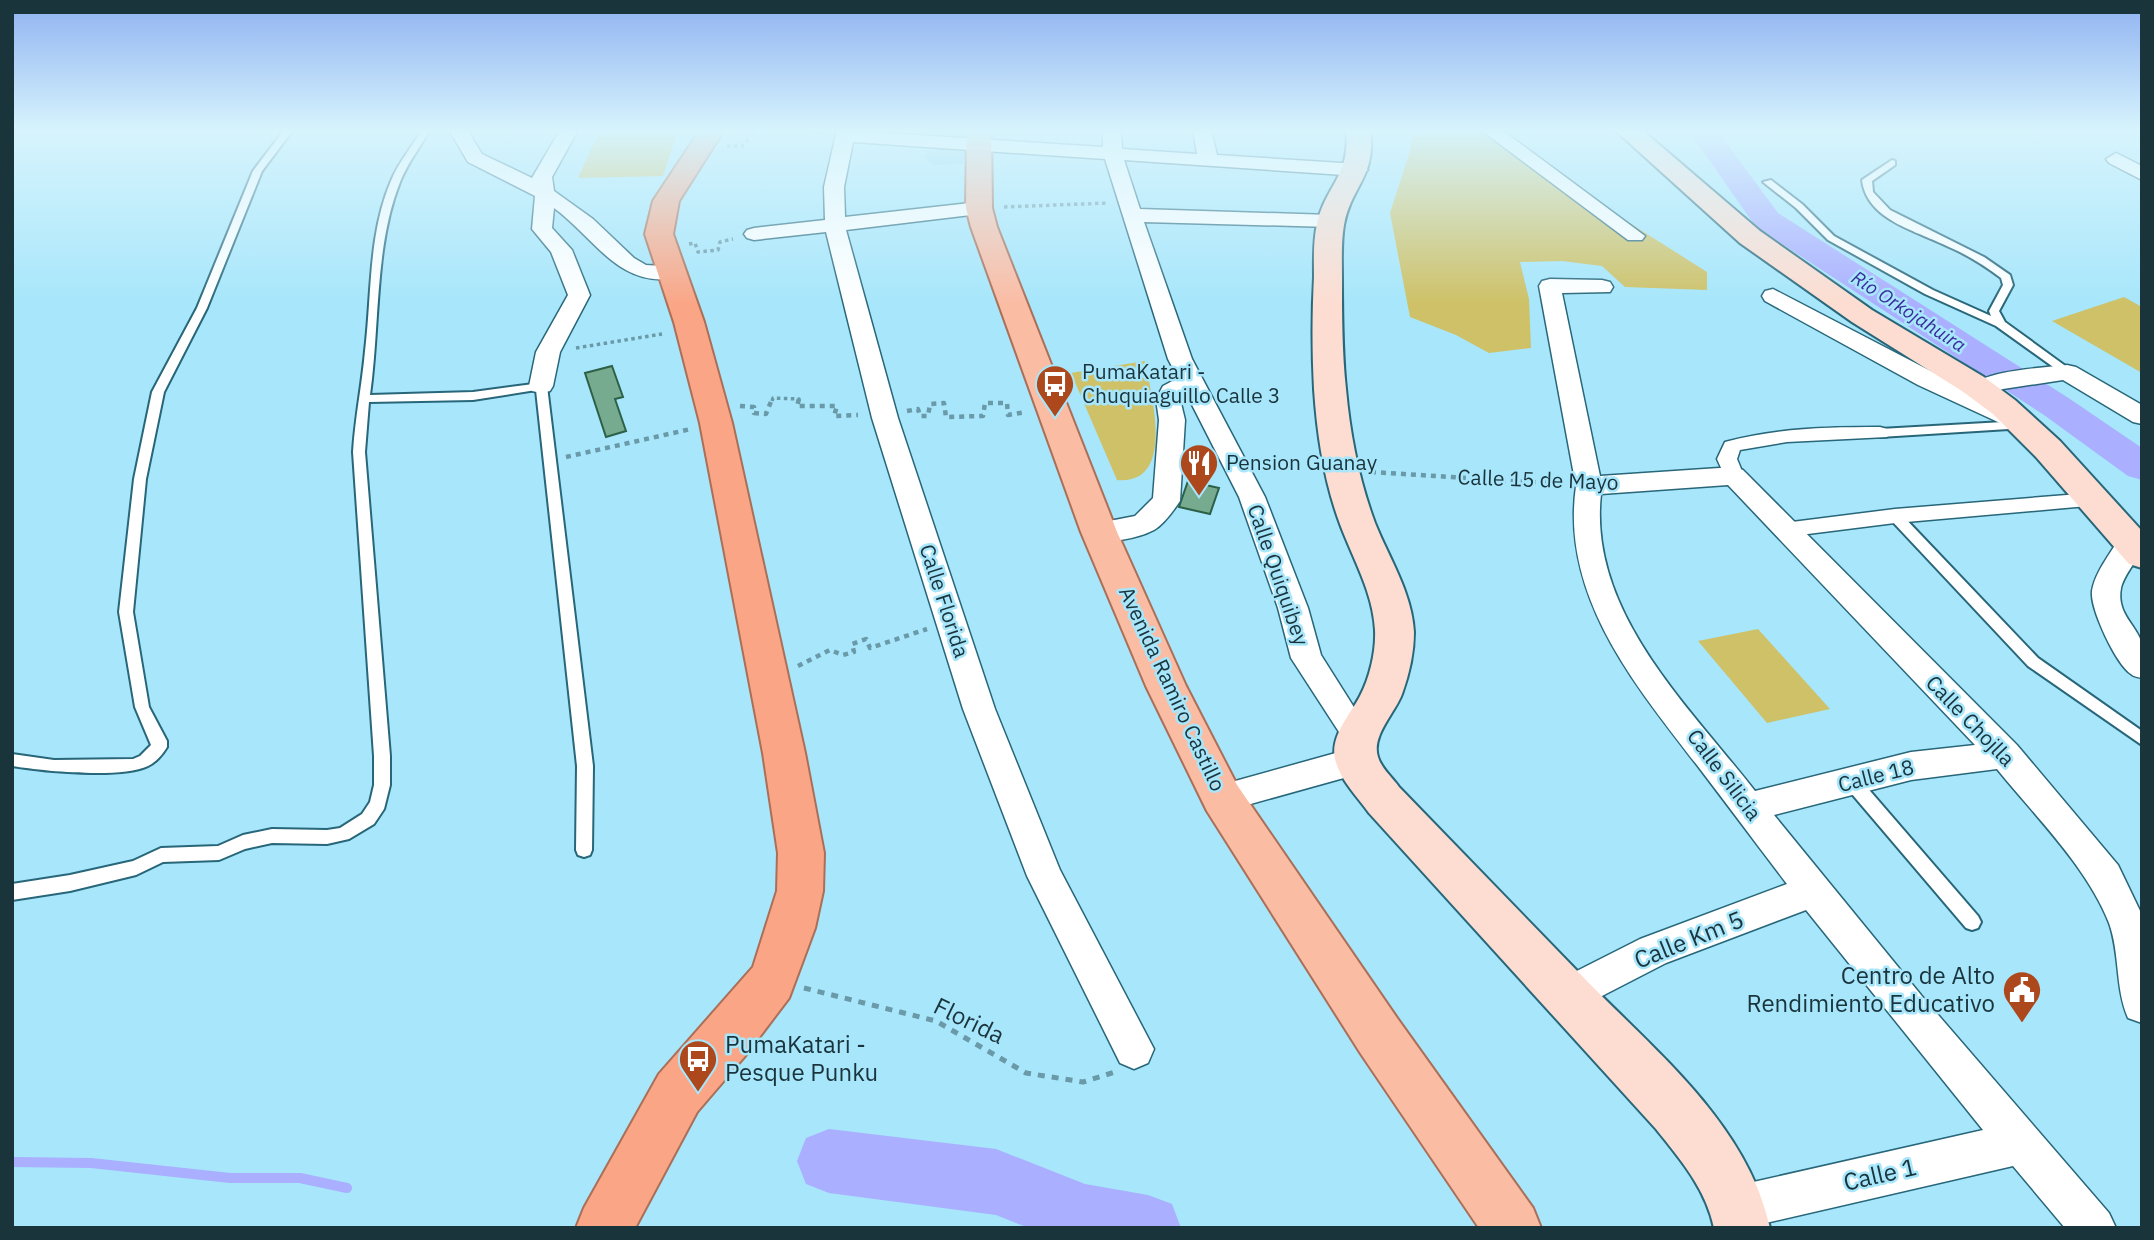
<svg xmlns="http://www.w3.org/2000/svg" width="2154" height="1240" font-family="'IBM Plex Sans',sans-serif">
  <rect width="100%" height="100%" fill="#a7e6fb"/>
  <path fill="#90d7ef" d="M936,144L968,146L963,164L933,165L924,157L927,151L936,150Z"/>
  <g fill="#cec167">
    <path d="M600,130H678L663,176L578,178Z"/>
    <path d="M1413,130H1483L1707,272V290L1625,287L1602,266L1562,261L1520,262L1529,299L1531,348L1489,353L1456,335L1410,317L1390,213L1410,151Z"/>
    <path d="M2124,297L2142,307V373L2052,321Z"/>
    <path d="M1145,361C1151,395 1177,485 1117,480L1071,373Z"/>
    <path d="M1758,629L1830,709L1767,723L1698,641Z"/>
  </g>
  <g fill="none" stroke-linecap="round" stroke-linejoin="round">
    <path stroke="#aaafff" stroke-width="10" d="M12,1162L91,1163L230,1178H300L347,1188"/>
    <g fill="#aaafff" fill-rule="evenodd">
      <path d="M1688,130H1717L1778,213L2070,399L2142,448V480L2128,476L2044,415L1756,227Z"/>
      <path d="M829,1129L996,1149L1085,1184L1148,1195L1172,1204L1181,1228H1029L996,1215L829,1193L806,1184L797,1161L806,1138Z"/>
    </g>
  </g>
  <g fill="#76ab8f" stroke="#2d6048" stroke-width="2">
    <path d="M612,366L623,397L615,399L626,431L606,437L585,373Z"/>
    <path d="M1188,481L1219,488L1210,514L1179,507Z"/>
  </g>
  <g fill="none" stroke-linecap="round" stroke-linejoin="round">
    <g stroke="#286679" stroke-width="4">
      <g id="service">
        <path d="M284,130H293L262,171L207,308L164,392L146,479L133,612L149,707L167,741V747C163,754 155,763 148,766C121,779 43,771 12,766V754L54,760L133,759L140,756L151,745L135,707L119,612L134,479L152,392L197,308L253,171Z"/>
        <path d="M422,130H430C420,147 407,164 400,182C374,247 380,326 370,395L473,392L541,383L547,386L593,766L592,850L590,855L584,857L578,855L576,850L577,766L536,390L473,400L369,402L365,452L390,756V785L384,809L374,824L349,839L327,844L272,843L245,849L219,860L163,862L136,875L70,891L12,900V884L70,875L133,861L161,848L218,846L243,835L272,829L327,830L340,828L362,814L370,802L374,785V756L353,452C355,418 362,385 365,351C372,294 368,235 391,181C398,163 412,147 422,130Z"/>
        <path d="M1892,160L1895,161V165L1872,181L1873,192L1890,210L1984,257L2010,275L2013,285L1999,311L2005,322L2071,370V374H2063L1996,326L1925,294L1828,240L1796,208L1763,182L1771,180L1802,204L1834,236L1933,290L1991,316L1989,311L2003,285L2001,278C1985,266 1968,255 1949,247C1918,231 1867,221 1862,180Z"/>
        <path d="M2021,421L2025,422V428L1880,437L1874,433L1880,429Z"/>
        <path d="M1895,512L1900,513L2038,658L2142,731V745L2028,666L1890,519L1889,516Z"/>
        <path d="M1852,775L1858,777L1978,916L1981,922L1978,928L1972,930L1966,928L1846,787L1844,782L1846,777Z"/>
      </g>
    </g>
    <g stroke="#286679" stroke-width="3">
      <g id="pedestrian">
        <path d="M1880,427L1887,429L1890,433L1887,437L1787,442L1740,450L1737,459L1744,476L1741,481H1727L1717,459L1725,442C1777,428 1827,427 1880,427Z"/>
        <path d="M2092,493L2099,495L2102,500L2099,505L1895,523L1784,537L1777,535L1773,530L1777,525L1784,523L1895,509Z"/>
      </g>
    </g>
    <g stroke="#286679" stroke-width="3">
      <g id="minor">
        <path d="M449,130H467L482,154L532,178L560,130H578L552,177L554,191L593,219L634,258L646,265L678,267L681,272L678,277C621,291 594,237 554,208L552,228L572,250L590,295L560,352L553,386L550,391L541,393L532,391L529,386L536,352L568,295L551,252L532,229L535,196L468,162Z"/>
        <path d="M837,130L1103,147V130H1121L1122,149L1197,154L1193,130H1211L1217,155L1358,164L1368,170L1358,176L1124,160L1140,209L1331,215L1338,217L1341,221L1338,225L1331,227L1144,222L1192,359L1265,497L1308,608L1321,655L1374,739L1369,748L1365,750L1369,751L1373,761L1369,771L1222,812L1210,808L1205,798L1210,788L1350,749L1291,658L1278,608L1239,497L1186,393L1180,399L1185,420L1180,501C1174,510 1163,525 1154,530C1137,539 1107,544 1089,539L1085,532L1089,525L1135,516L1153,498L1159,420L1156,399L1163,386L1178,378L1168,359L1105,159L853,142L844,187L845,217L979,202L986,204L989,208L986,212L979,214L846,230L898,418L995,709L1060,870L1154,1049L1148,1063L1134,1069L1120,1063L1027,876L963,709L872,418L826,232L754,240L747,238L744,234L747,230L754,228L825,220L824,187Z"/>
        <path d="M1481,130H1502L1645,236L1642,240H1628Z"/>
        <path d="M2116,153L2142,166V180L2109,163L2106,159Z"/>
        <path d="M1550,279L1602,280L1610,282L1613,287L1610,292L1562,293L1600,476L1734,467L1743,470L2017,745L2118,865L2142,915V1023L2128,1018C2115,988 2120,953 2109,923C2087,867 2035,816 1997,769L1911,780L1774,815L1921,995L2109,1213L2116,1228H2065L2013,1166L1744,1228L1725,1222L1718,1207L1725,1192L1740,1185L1983,1130L1806,910L1666,963L1569,1013L1555,1008L1550,995L1555,982L1640,939L1787,884C1758,846 1729,807 1700,769C1637,687 1560,597 1576,486L1539,286L1542,281ZM1728,485L1975,745L1911,752L1755,791C1689,706 1588,612 1601,494Z"/>
        <path d="M1773,289L1971,392L1969,389C1981,370 2044,368 2067,365L2076,367L2142,405V424L2133,422L2063,380L2003,389L1981,396L2031,417L2035,423L2031,429L2022,431L2013,429L1918,385L1765,301L1762,296L1765,291Z"/>
        <path d="M2130,534L2140,537C2146,555 2125,570 2121,588C2116,614 2137,625 2142,644C2144,654 2142,668 2142,678C2138,677 2134,677 2131,674C2116,664 2090,609 2092,591C2095,572 2111,553 2120,537Z"/>
      </g>
    </g>
    <g stroke="#286679" stroke-width="4">
      <g id="secondary">
        <path d="M1346,130H1370C1377,176 1351,186 1344,225C1341,242 1342,260 1342,278C1342,315 1342,352 1346,389C1350,434 1359,480 1375,523C1389,558 1412,593 1414,632C1414,653 1409,675 1402,694C1395,713 1371,736 1378,757C1381,768 1393,778 1399,787C1461,851 1523,915 1585,979C1655,1051 1748,1125 1770,1228H1714C1706,1189 1680,1159 1656,1129L1369,813C1357,796 1340,780 1335,759C1330,736 1350,715 1360,696C1370,677 1376,651 1375,630C1373,592 1353,559 1340,524C1324,481 1317,435 1314,389C1312,352 1312,314 1314,277C1314,260 1313,242 1317,224C1325,186 1351,176 1346,130Z"/>
        <path d="M1615,130H1642L1760,231L1872,310L1984,377L2015,400L2060,441L2142,531V568L2129,564L2036,457L1993,414L1962,391L1852,322L1740,243Z"/>
      </g>
    </g>
    <g stroke="#aa6f58" stroke-width="4">
      <path id="primary" d="M967,130H991L992,208L997,227L1117,532L1186,686L1237,785L1397,1018L1533,1208L1541,1228H1479L1361,1054L1207,811L1146,686L1081,532L971,227L966,208Z"/>
    </g>
    <g stroke="#aa6f58" stroke-width="4">
      <path id="trunk" d="M700,130H724L679,201L673,234L704,322L732,423L805,753L824,853L823,891L815,928L789,998L745,1056L697,1112L635,1228H576L584,1208L659,1074L753,967L777,891L778,853L763,753L700,423L674,322L645,234L653,201Z"/>
    </g>
    <g stroke="#6a99a8" stroke-width="3.5" stroke-dasharray="3.5 3.5" stroke-linecap="butt">
      <path d="M807,130L826,133"/>
      <path d="M727,146H742L757,130"/>
      <path d="M1004,207L1108,203"/>
      <path d="M689,244L695,243L698,252L718,250L720,242L733,239"/>
      <path d="M576,348L662,334"/>
      <path d="M772,401L773,398L799,399L798,401"/>
    </g>
    <g stroke="#6a99a8" stroke-width="4.5" stroke-dasharray="5 5" stroke-linecap="butt">
      <path d="M799,399L797,406H837L834,416L858,415"/>
      <path d="M740,406L754,407V413L766,414L772,399"/>
      <path d="M907,411L918,409L920,416H928L930,404L944,403L946,417L983,416L985,403H1007L1008,415L1026,412"/>
      <path d="M566,457L691,429"/>
      <path d="M1371,472L1564,484"/>
      <path d="M798,666L830,650L843,655L854,652L852,644L866,639L870,648L927,629"/>
    </g>
    <path stroke="#6a99a8" stroke-width="5" stroke-dasharray="7 7" stroke-linecap="butt" d="M804,988L936,1021L1026,1073L1083,1082L1115,1072"/>
    <use href="#service" fill="#fff" fill-rule="evenodd"/>
    <use href="#pedestrian" fill="#fff" fill-rule="evenodd"/>
    <use href="#minor" fill="#fff" fill-rule="evenodd"/>
    <use href="#secondary" fill="#fdddd1" fill-rule="evenodd"/>
    <use href="#primary" fill="#fbbca4" fill-rule="evenodd"/>
    <use href="#trunk" fill="#faa686" fill-rule="evenodd"/>
  </g>
  <linearGradient id="sky" x2="0" y2="1"><stop stop-color="#8fb2f1"/><stop offset="0.43" stop-color="#d7f4fd"/><stop offset="1" stop-color="#d7f4fd" stop-opacity="0"/></linearGradient>
  <rect width="2154" height="304" fill="url(#sky)"/>
  <defs>
    <g id="bus-pin" transform="scale(2.0125)"><path d="M0 17L-7.5 6A9.5 9.5 0 1 1 7.5 6Z" fill="#ad481d" stroke="#a7e6fb"/><path d="M-5-6H5V4H4V6H2V4H-2V6H-4V4H-5ZM-3.5-4V0h7V-4ZM-3.5 1.2v1.5H-2V1.2ZM2 1.2v1.5H3.5V1.2Z" fill="#fff"/></g>
    <g id="restaurant-pin" transform="scale(2.0125)"><path d="M0 17L-7.5 6A9.5 9.5 0 1 1 7.5 6Z" fill="#ad481d" stroke="#a7e6fb"/><path d="M-5-6h1v4h1v-4h1v4h1v-4h1v5L-1.5 .5V6h-2V.5L-5-1ZM5-6V6H3V1.5H1.5Q1.5-4 5-6Z" fill="#fff"/></g>
    <g id="civic-pin" transform="scale(2.0125)"><path d="M0 17L-7.5 6A9.5 9.5 0 1 1 7.5 6Z" fill="#ad481d" stroke="#a7e6fb"/><path d="M-.6-6.5H3V-4.5H.6V-3L4-1V1h2V6H-6V1h2V-1L-.6-3ZM-1.2 2.5V6h2.4V2.5Z" fill="#fff"/></g>
  </defs>
  <g fill-rule="evenodd">
    <use href="#bus-pin" x="1055" y="384"/>
    <use href="#restaurant-pin" x="1199" y="463"/>
    <use href="#civic-pin" x="2022" y="990"/>
    <use href="#bus-pin" x="698" y="1059"/>
  </g>
  <g text-anchor="middle" stroke-width="5" stroke-linejoin="round" paint-order="stroke">
    <g font-size="19" font-style="italic" fill="#3b2b9c" stroke="#a7e6fb">
      <text transform="translate(1909 311) rotate(33)" y="7">Río Orkojahuira</text>
    </g>
    <g font-size="21" fill="#1a343c" stroke="#a7e6fb" text-anchor="start">
      <text x="1082" y="379">PumaKatari -<tspan x="1082" dy="24">Chuquiaguillo Calle 3</tspan></text>
      <text x="1226" y="470">Pension Guanay</text>
    </g>
    <g font-size="21" fill="#1a343c" stroke="#a7e6fb">
      <text transform="translate(1538 480) rotate(2)" y="7">Calle 15 de Mayo</text>
      <text transform="translate(1278 575) rotate(71)" y="7">Calle Quiquibey</text>
      <text transform="translate(944 601) rotate(72)" y="7">Calle Florida</text>
      <text transform="translate(1172 689) rotate(65)" y="7">Avenida Ramiro Castillo</text>
      <text transform="translate(1970 721) rotate(46)" y="7">Calle Chojlla</text>
      <text transform="translate(1724 775) rotate(53)" y="7">Calle Silicia</text>
      <text transform="translate(1876 776) rotate(-14)" y="7">Calle 18</text>
    </g>
    <g font-size="24" fill="#1a343c" stroke="#a7e6fb">
      <text transform="translate(1689 940) rotate(-22)" y="8">Calle Km 5</text>
      <text transform="translate(969 1021) rotate(26)" y="8">Florida</text>
      <text transform="translate(1880 1175) rotate(-13)" y="8">Calle 1</text>
    </g>
    <g font-size="24" fill="#1a343c" stroke="#a7e6fb" text-anchor="end">
      <text x="1995" y="984">Centro de Alto<tspan x="1995" dy="28">Rendimiento Educativo</tspan></text>
      <text x="725" y="1053" text-anchor="start">PumaKatari -<tspan x="725" dy="28">Pesque Punku</tspan></text>
    </g>
  </g>
  <rect width="2154" height="1240" fill="none" stroke="#1a343c" stroke-width="28"/>
</svg>
